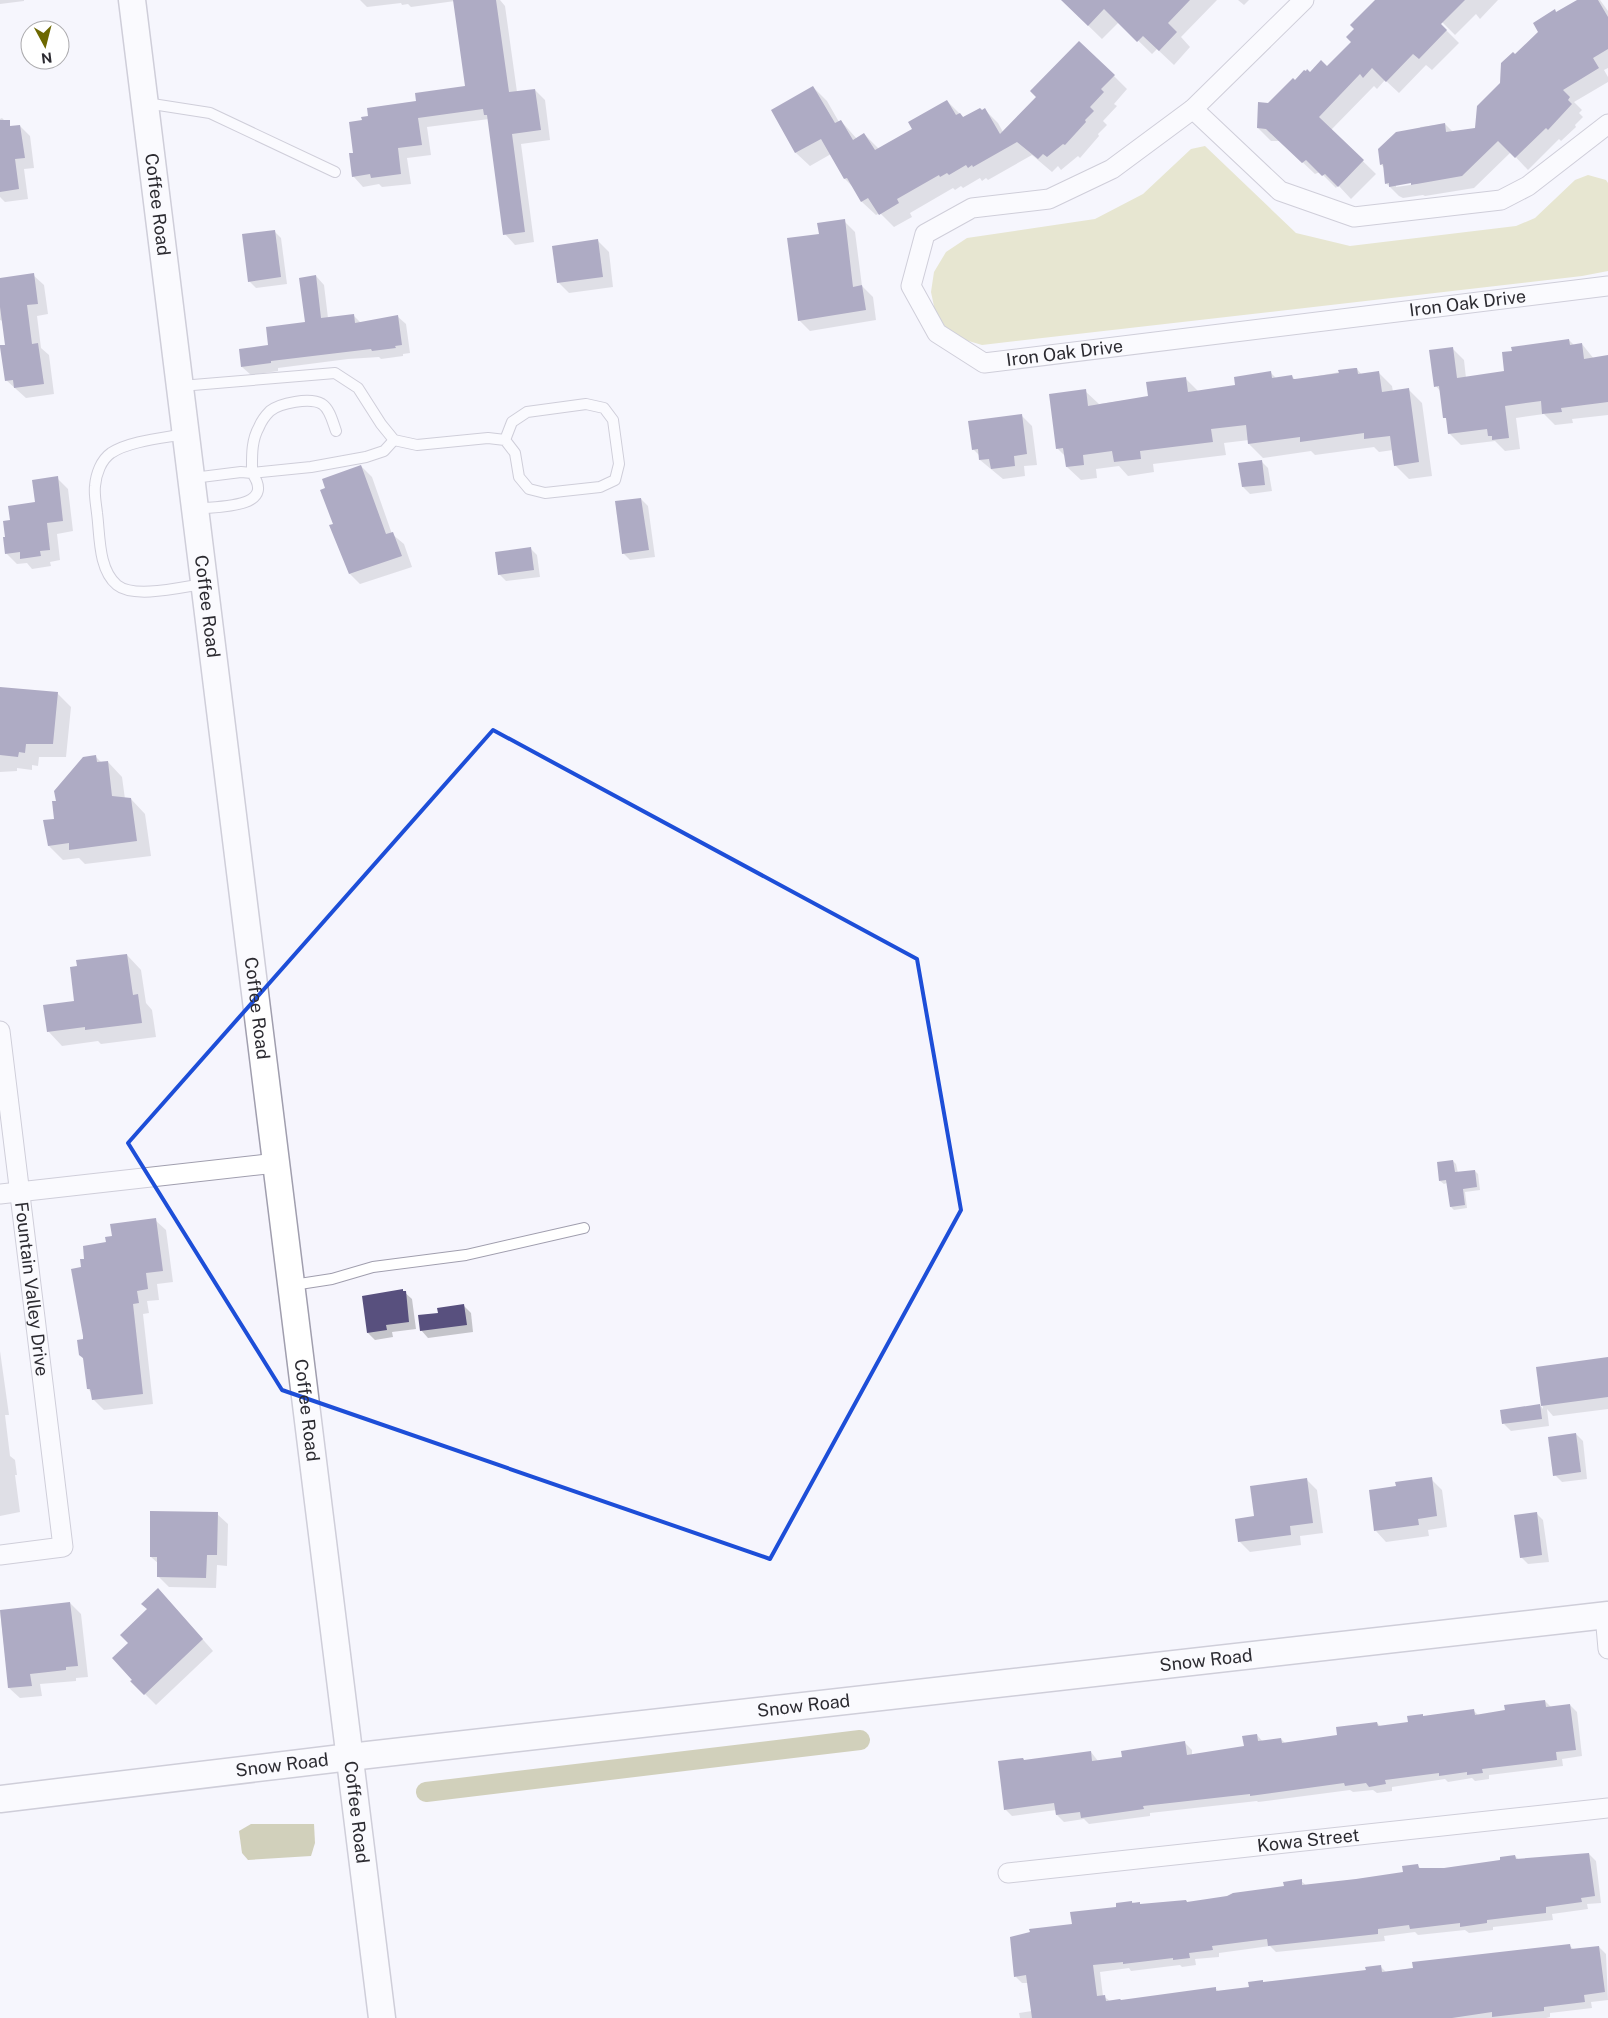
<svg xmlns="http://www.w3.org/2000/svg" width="1608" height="2018" font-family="'Public Sans',sans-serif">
  <rect width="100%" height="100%" fill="#f6f5fd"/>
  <path fill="#d4d39b" d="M1205,146L1296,233L1350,246L1516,226L1535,218L1575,180L1588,175L1606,180L1608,183V271L1582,276L982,345L962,339L946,328L935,311L931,292L934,272L946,252L967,238L1095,219L1143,194L1191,149Z"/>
  <path fill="#a4a26b" d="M251,1824H314L315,1843L311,1856L248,1860L242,1853L239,1831Z"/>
  <g fill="#0003" fill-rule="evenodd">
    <path d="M0,0H24V1L0,4Z"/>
    <path d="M360,0H500L505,6L517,92L535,90L545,100L550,140L521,144L534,242L515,245L505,234L489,119L427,127L431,155L407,158L411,184L382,187L379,184L363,187L353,176L354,154L363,121L466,88L455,1L411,7L408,4L402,5L401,3L367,7Z"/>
    <path d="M1062,0H1217L1181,37L1190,47L1174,65L1157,49L1152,54L1119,22L1102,39Z"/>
    <path d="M1238,0H1249L1244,5Z"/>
    <path d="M1377,0H1498L1480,19L1476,14L1455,35L1438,18L1436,20L1459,43L1432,70L1426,65L1399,93L1385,80L1377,89L1374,86L1331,130L1376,174L1351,199L1338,185L1336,188L1320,172L1315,174L1280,141H1271L1258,128L1269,104L1295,82L1310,73L1327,67L1352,42Z"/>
    <path d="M1579,0H1600L1608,11V68L1604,70L1608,77V82L1574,102L1582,110L1579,113L1583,117L1575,125L1576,127L1561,141L1559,139L1528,170L1511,152L1474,188L1425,196L1423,195L1403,198L1399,196L1386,183L1384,168L1381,164L1421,130L1420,127L1445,124L1453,132L1476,129L1515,56L1557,13ZM1417,181V184L1396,187V184Z"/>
    <path d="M1114,76L1127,89L1114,104L1117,106L1103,121L1107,125L1098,134L1099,136L1080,158L1078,156L1061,170L1058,166L1052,172L1032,155L988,180L986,178L982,181L980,178L963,188L961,186L955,190L953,188L910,213L912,217L894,227L880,213L876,215L862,202L854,188L845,179L831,154L810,166L796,153L772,111L813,87L827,101L839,122L841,121L857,139L864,134L879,149L914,129L947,101L964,118L985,110L998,123L1003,132Z"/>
    <path d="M2,118L11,127L20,126L30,136L34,168L24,169L28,199L5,202L0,197V119Z"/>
    <path d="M844,221L855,232L862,286L873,297L876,320L810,331L799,320L820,235Z"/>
    <path d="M274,231L281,238L287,284L256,288L249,281Z"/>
    <path d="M598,241L609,252L613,287L569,293L558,282Z"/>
    <path d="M33,275L44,285L48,314L37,316L41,348L49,355L54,394L26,398L6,380V346L3,321L0,320V279Z"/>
    <path d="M316,276L324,285L328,318L353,315L361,323L397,316L406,324L410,353L403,354V356L381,359L379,357L348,359L278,368V371L251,375L242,367L270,346L306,323Z"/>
    <path d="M1569,340L1574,345L1582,344L1594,359L1608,357V415L1572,419L1573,423L1555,425L1544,414L1516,418L1520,449L1505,451L1495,441L1461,445L1449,433L1447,420L1445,417L1441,392L1436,386L1452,348L1464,360L1466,378L1506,372Z"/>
    <path d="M1357,369L1362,375L1378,372L1392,386L1393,392L1409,390L1422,403L1432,476L1409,479L1395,465L1393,450L1379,452L1374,447L1315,455L1311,451L1263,458L1249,444V440L1224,443L1226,455L1153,464L1154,472L1128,476L1119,466L1096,469L1097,478L1081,480L1067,467L1066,457L1057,448L1085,391L1099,404L1149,397L1186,379L1199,392L1236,387L1271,373L1277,379L1292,376L1295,380Z"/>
    <path d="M1021,415L1032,426L1037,465L1024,466L1025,476L1003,479L980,460V456L973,449Z"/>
    <path d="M1261,461L1268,468L1272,491L1250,494L1243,487Z"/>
    <path d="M361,466L372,477L392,534L404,544L412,567L360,584L350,574L334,525Z"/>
    <path d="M57,478L68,489L73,531L57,534L60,560L50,562L51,566L32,569L27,563L17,564L6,553L7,538L12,521L36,503Z"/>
    <path d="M641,499L648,506L655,557L630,560L623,553Z"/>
    <path d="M530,548L537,555L540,577L506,581L499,574Z"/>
    <path d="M0,688L57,693L71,707L66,757H39L38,766L32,765V770L17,768V771L0,772Z"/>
    <path d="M96,757L102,763L108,762L122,777L125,799H131L145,814L151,856L85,864L79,858L63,860L49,846L55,820L57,802Z"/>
    <path d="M127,955L141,970L146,1003L152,1010L156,1037L101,1044L98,1041L62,1046L48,1031L75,1002Z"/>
    <path d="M1453,1161L1456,1164L1458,1173L1475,1171L1478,1174L1480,1190L1465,1192L1467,1208L1454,1210L1451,1207L1447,1183L1444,1184L1440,1181Z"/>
    <path d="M155,1220L166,1230L173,1282L157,1284L159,1300L147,1301L149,1313L143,1314L153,1404L104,1410L93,1399L92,1393L88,1389L84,1360L82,1357L84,1341L83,1268L86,1260L113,1237Z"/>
    <path d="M402,1290L412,1299L416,1329L392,1332L393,1337L375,1340L368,1333Z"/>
    <path d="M464,1306L471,1313L473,1332L428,1338L421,1330L439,1314Z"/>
    <path d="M0,1351L9,1415H5L10,1456L15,1460L17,1475H15L20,1512L0,1516Z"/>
    <path d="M1608,1359V1409L1553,1416L1547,1409L1549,1426L1511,1431L1504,1424L1540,1405L1543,1409L1537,1368Z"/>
    <path d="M1576,1434L1583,1441L1587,1479L1562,1482L1555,1475Z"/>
    <path d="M1431,1479L1442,1490L1447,1527L1428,1530L1429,1536L1386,1542L1376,1531L1397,1487Z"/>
    <path d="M1307,1480L1317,1490L1323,1533L1300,1536L1301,1545L1250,1552L1239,1541L1256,1517Z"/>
    <path d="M1536,1513L1543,1520L1549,1562L1528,1564L1521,1557Z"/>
    <path d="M217,1514L228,1524L227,1566L217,1565L216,1588L169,1587L158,1576L159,1564L151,1557Z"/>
    <path d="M169,1601L213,1651L156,1705L132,1681Z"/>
    <path d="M70,1603L81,1614L88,1677L76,1678V1681L40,1684L42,1696L20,1698L9,1688L0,1611Z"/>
    <path d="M1545,1701L1551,1707L1570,1705L1577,1712L1582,1756L1562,1759L1563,1766L1489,1775V1779L1475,1781L1472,1778L1448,1782L1445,1779L1392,1787V1791L1377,1793L1373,1790L1353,1792L1350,1790L1258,1802L1257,1801L1150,1813V1816L1089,1824L1084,1819L1064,1822L1057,1815L1056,1810L1012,1816L1005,1809L1025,1761L1091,1752L1098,1761L1123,1758L1185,1743L1192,1750V1755L1245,1748L1257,1735L1263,1742L1281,1739L1285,1743L1339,1736L1377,1723L1381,1727L1409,1723L1424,1717L1473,1710L1479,1716L1506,1712Z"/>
    <path d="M1589,1854L1596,1861L1601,1903L1587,1904L1588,1909L1552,1914L1553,1920L1493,1927V1930L1469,1933L1465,1930L1418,1935L1415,1932L1384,1936L1385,1941L1276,1952L1270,1946L1219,1953V1957L1195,1959L1196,1965L1182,1967L1180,1965L1131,1971L1129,1968L1100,1972L1103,1996L1110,2001H1121L1215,1988L1219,1992L1250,1988L1264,1983L1367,1971L1381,1967L1386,1972L1570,1946L1574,1950L1599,1947L1606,1954L1608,2000L1591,2002L1592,2008L1550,2013V2017L1546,2018H1020L1019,2013L1032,2011L1029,1983H1022L1015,1976L1073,1925L1131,1902L1142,1905L1186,1901L1188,1903L1285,1887L1301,1881L1307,1886L1404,1873L1418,1866L1421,1869H1444L1501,1861L1515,1856L1519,1860Z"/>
  </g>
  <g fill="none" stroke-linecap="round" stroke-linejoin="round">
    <path stroke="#a4a26b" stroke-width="20" d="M426,1792L860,1740"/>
  </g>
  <g fill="#58507e">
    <path d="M453,0H496L509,92L535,89L541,130L512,134L525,232L503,235L487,115H484L483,109L418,118L422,145L398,148L401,174L371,178L370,174L352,177L349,153H353L349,122L362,120L361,117L368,116L367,108L416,101L415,93L465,86Z"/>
    <path d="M1061,0H1190L1168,23L1177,32L1159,51L1143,36L1137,42L1104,9L1088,26Z"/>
    <path d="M1375,0H1465L1441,24L1447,30L1419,59L1413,54L1386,82L1372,68L1363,78L1360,74L1319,117L1364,160L1338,187L1325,174L1322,176L1306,160L1302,163L1266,129L1257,128L1258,102L1268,103L1293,78L1295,80L1304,70L1306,71L1307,69L1310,72L1321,60L1327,66L1351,42L1346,37L1354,29L1350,25Z"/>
    <path d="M1577,0H1598L1608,17V49L1593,58L1599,68L1563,90L1570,97L1568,100L1572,104L1548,130L1546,128L1515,158L1498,141L1462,176L1411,185V183L1389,187V183L1385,184L1383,164L1380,165L1378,149L1396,132L1445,123L1446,132L1475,128L1477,106L1500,83L1501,63L1513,52L1515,54L1538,32L1533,23L1555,9L1556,12Z"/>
    <path d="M1079,41L1115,75L1101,89L1104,92L1090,107L1094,111L1085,120L1086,122L1065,145L1063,144L1047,157L1043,154L1038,159L1017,142L973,167L972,165L968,168L966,165L949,175L947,173L940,177L939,175L897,199L899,203L879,215L868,198L861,202L847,178L844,179L821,139L795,153L771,110L813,86L835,123L841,120L853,140L864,133L875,150L912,129L908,122L947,100L956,115L960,113L963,117L980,108L982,110L985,108L1000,134L1036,97L1030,91Z"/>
    <path d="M0,120H10V126L20,125L25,158L15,159L19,189L0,192Z"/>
    <path d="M845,219L853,287L862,285L866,310L798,321L787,238L819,234L817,223Z"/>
    <path d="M275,230L281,277L248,282L242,234Z"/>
    <path d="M598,239L603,277L557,283L552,246Z"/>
    <path d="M34,273L38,304L27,305L32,344L38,343L44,384L14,388L13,380L5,381L0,347V345H5L0,307V278Z"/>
    <path d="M316,275L321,318L354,314L355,323L398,315L402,345L395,346L396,348L372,351L371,349L271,361V363L241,367L239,349L268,345L266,327L305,322L299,278Z"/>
    <path d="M1569,339L1570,345L1582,343L1584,359L1608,355V402L1561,408L1562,412L1542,414L1541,401L1505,406L1509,438L1492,440V436H1488L1487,429L1448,434L1446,418H1443L1439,386L1434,387L1429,350L1453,347L1457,378L1504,371L1502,352L1512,351L1511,347Z"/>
    <path d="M1355,368H1357L1358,374L1379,371L1382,392L1409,388L1419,462L1394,466L1390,436L1364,439V433L1300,442V437L1248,444L1246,425L1211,429L1213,442L1140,451L1141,459L1114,462L1112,451L1083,455L1084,465L1066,467L1063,448L1056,449L1049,394L1086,389L1088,406L1148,396L1146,382L1186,377L1188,392L1235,385L1234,377L1271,371L1272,378L1292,375L1293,379H1295L1339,373L1338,370Z"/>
    <path d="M1022,414L1027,454L1014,456L1015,466L991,469L989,459L979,460L978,449L972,450L968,421Z"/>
    <path d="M1262,460L1265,485L1242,487L1238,463Z"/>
    <path d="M361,465L386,534L393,532L402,556L349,574L329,525L333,524L320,490L325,488L322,479Z"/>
    <path d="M58,476L63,521L47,523L50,550L40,551L41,556L20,559V552L5,554L3,537H5L3,521L10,520L8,506L35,502L32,480Z"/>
    <path d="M641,498L649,550L622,554L615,501Z"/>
    <path d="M531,547L534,570L498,575L495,552Z"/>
    <path d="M0,687L58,692L53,744H26L25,753L19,752L18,757L0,755Z"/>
    <path d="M96,755L97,762L108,761L112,796L131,798L137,841L69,850V843L48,846L43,820L54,819L52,801H56L54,791L83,757Z"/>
    <path d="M127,954L133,995L138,994L142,1023L85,1030V1027L47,1032L43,1005L74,1001L70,967L77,966L76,960Z"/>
    <path d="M1453,1160L1455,1172L1475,1170L1477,1187L1463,1189L1465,1205L1450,1207L1446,1180L1439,1181L1437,1162Z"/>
    <path d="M156,1218L163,1271L146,1273L148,1289L137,1291L139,1303L133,1304L143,1394L92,1400L90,1389H87L83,1358L79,1355L77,1340L83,1339V1336L71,1269L81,1267L80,1259H84L83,1246L106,1242L105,1237L112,1236L110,1224Z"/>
    <path d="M403,1289V1291H406L409,1322L386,1325L387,1330L367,1333L362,1296Z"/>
    <path d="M464,1304L467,1325L420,1331L418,1315L438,1313L437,1308Z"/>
    <path d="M1608,1357V1397L1541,1406L1536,1367Z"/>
    <path d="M1540,1404L1542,1419L1502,1424L1500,1410Z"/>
    <path d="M1576,1433L1581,1472L1553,1476L1548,1437Z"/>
    <path d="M1432,1477L1437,1516L1418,1519L1419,1525L1374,1531L1369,1490L1396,1486L1395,1482Z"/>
    <path d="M1307,1478L1313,1523L1290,1526L1291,1535L1238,1542L1235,1519L1254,1516L1250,1486Z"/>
    <path d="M150,1511L218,1512L217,1555H207L206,1578L157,1577V1557H150Z"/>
    <path d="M1537,1512L1542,1555L1520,1558L1514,1515Z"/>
    <path d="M158,1588L203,1639L144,1695L130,1681L132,1680L112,1658L128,1643L120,1635L147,1609L141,1604Z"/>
    <path d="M70,1602L78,1666L66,1667V1670L30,1674L32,1686L8,1688L0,1610Z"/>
    <path d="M1545,1700L1546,1707L1570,1704L1576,1750L1556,1752L1557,1760L1482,1769L1483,1773L1467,1775V1772L1439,1776V1773L1385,1780L1386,1784L1369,1787L1366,1783L1345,1786L1344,1783L1250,1796V1794L1143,1806L1144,1809L1081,1818L1080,1812L1056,1815L1054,1803L1004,1810L998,1761L1023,1758L1024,1760L1091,1751L1092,1761L1122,1757L1121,1751L1185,1741L1187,1755L1244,1746L1242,1736L1257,1734L1258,1741L1281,1738L1282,1743L1337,1735L1336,1727L1377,1722L1378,1726L1408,1722L1407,1716L1423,1714V1716L1474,1709L1475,1715L1505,1710L1504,1705Z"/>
    <path d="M1589,1853L1595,1896L1581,1898L1582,1902L1546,1907V1913L1487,1920V1923L1460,1927V1923L1410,1929L1409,1925L1378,1929V1934L1268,1946L1267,1939L1212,1946L1213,1950L1189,1953L1190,1958L1173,1960V1958L1123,1964V1962L1093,1965L1097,1996L1105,1995L1106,2001L1120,1999L1121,2000L1216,1987V1991L1249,1987L1248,1982L1263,1980V1982L1366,1970L1365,1967L1381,1965L1382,1972L1413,1968L1412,1962L1456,1957L1570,1944L1571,1949L1599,1946L1605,1992L1584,1995L1585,2002L1544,2007V2011L1492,2017V2012L1452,2018H1032L1026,1975L1014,1977L1010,1937L1030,1932L1029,1929L1072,1924L1070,1912L1116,1907V1903L1132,1901V1903L1140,1902V1904L1186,1900L1187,1902L1227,1896L1233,1893L1284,1886L1283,1882L1302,1879V1885L1356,1879L1403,1872L1402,1866L1418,1864L1419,1868H1444L1500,1860V1857L1515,1855L1516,1859Z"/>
  </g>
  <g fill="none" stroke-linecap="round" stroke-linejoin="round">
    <g stroke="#a09eae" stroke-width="12">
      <g id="service">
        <path d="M146,103L210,113L335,172"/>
        <path d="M181,386L335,373L358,388L381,424L394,440L417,445L488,438L505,440L515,453L519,477L529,489L545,493L600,487L615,480L619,464L613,420L604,408L586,404L527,412L512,422L505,440"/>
        <path d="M336,431C333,423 330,409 322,404C310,397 280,403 270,411C266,415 261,422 259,427C251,441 252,457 252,473L311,467L366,457L384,451L394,440"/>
        <path d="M185,434C163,438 129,441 111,453C101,460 96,474 95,486C94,494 96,504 97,513C100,535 98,569 117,585C134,599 182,587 203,584"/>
        <path d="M193,478L241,472L252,473C277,509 218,506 196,509"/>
        <path d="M293,1285L332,1279L373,1267L466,1255L584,1228"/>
      </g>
    </g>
    <g stroke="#a09eae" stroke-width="21">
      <g id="minor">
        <path id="s1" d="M1304,0L1193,109L1112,169L1049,199L972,208L925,234L911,286L937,333L984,363L1608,286"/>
        <path d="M1193,109L1280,191L1354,217L1501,200L1528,186L1608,124"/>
        <path id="s2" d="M0,1031L63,1547L0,1555"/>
        <path d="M0,1194L276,1163"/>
        <path d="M1605,1615L1608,1649"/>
        <path id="s3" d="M1008,1873L1608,1808"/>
      </g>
    </g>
    <g stroke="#a09eae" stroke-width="29">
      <g id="secondary">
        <path id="s4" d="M132,0L382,2018"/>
        <path id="s5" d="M0,1799L350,1757L1608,1615"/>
      </g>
    </g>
    <use href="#service" stroke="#fff" stroke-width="10"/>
    <use href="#minor" stroke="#fff" stroke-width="19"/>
    <use href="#secondary" stroke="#fff" stroke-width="26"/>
  </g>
  <path d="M0 0H1608V2018H0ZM493,730L917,959L961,1210L770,1559L282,1390L128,1143Z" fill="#f6f5fd" fill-opacity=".55" fill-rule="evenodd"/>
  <path fill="none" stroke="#1d4ed8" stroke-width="4" stroke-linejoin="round" d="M493,730L917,959L961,1210L770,1559L282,1390L128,1143Z"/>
  <g text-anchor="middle" stroke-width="5" stroke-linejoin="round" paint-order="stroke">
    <g font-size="18" fill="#2c2b31" stroke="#fff">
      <text dy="6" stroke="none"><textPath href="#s4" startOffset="206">Coffee Road</textPath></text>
      <text dy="6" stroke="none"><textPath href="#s1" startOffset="1108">Iron Oak Drive</textPath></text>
      <text dy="6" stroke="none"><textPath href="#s1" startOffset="702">Iron Oak Drive</textPath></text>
      <text dy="6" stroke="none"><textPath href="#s4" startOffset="611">Coffee Road</textPath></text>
      <text dy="6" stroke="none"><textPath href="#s4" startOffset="1016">Coffee Road</textPath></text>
      <text dy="6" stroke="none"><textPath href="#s2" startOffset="260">Fountain Valley Drive</textPath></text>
      <text dy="6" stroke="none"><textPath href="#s4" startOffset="1421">Coffee Road</textPath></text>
      <text dy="6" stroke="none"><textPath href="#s5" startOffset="1214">Snow Road</textPath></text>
      <text dy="6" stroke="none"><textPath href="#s5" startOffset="809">Snow Road</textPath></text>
      <text dy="6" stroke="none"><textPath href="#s5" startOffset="284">Snow Road</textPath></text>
      <text dy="6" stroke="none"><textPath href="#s4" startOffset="1826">Coffee Road</textPath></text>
      <text dy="6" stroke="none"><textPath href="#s3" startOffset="302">Kowa Street</textPath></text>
    </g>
  </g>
  <g transform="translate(45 45) rotate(173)"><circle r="24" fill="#ffffff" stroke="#abaaad"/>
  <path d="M0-4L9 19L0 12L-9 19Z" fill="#6d6801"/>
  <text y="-8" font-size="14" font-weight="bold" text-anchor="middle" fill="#2c2b31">N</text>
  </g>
</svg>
